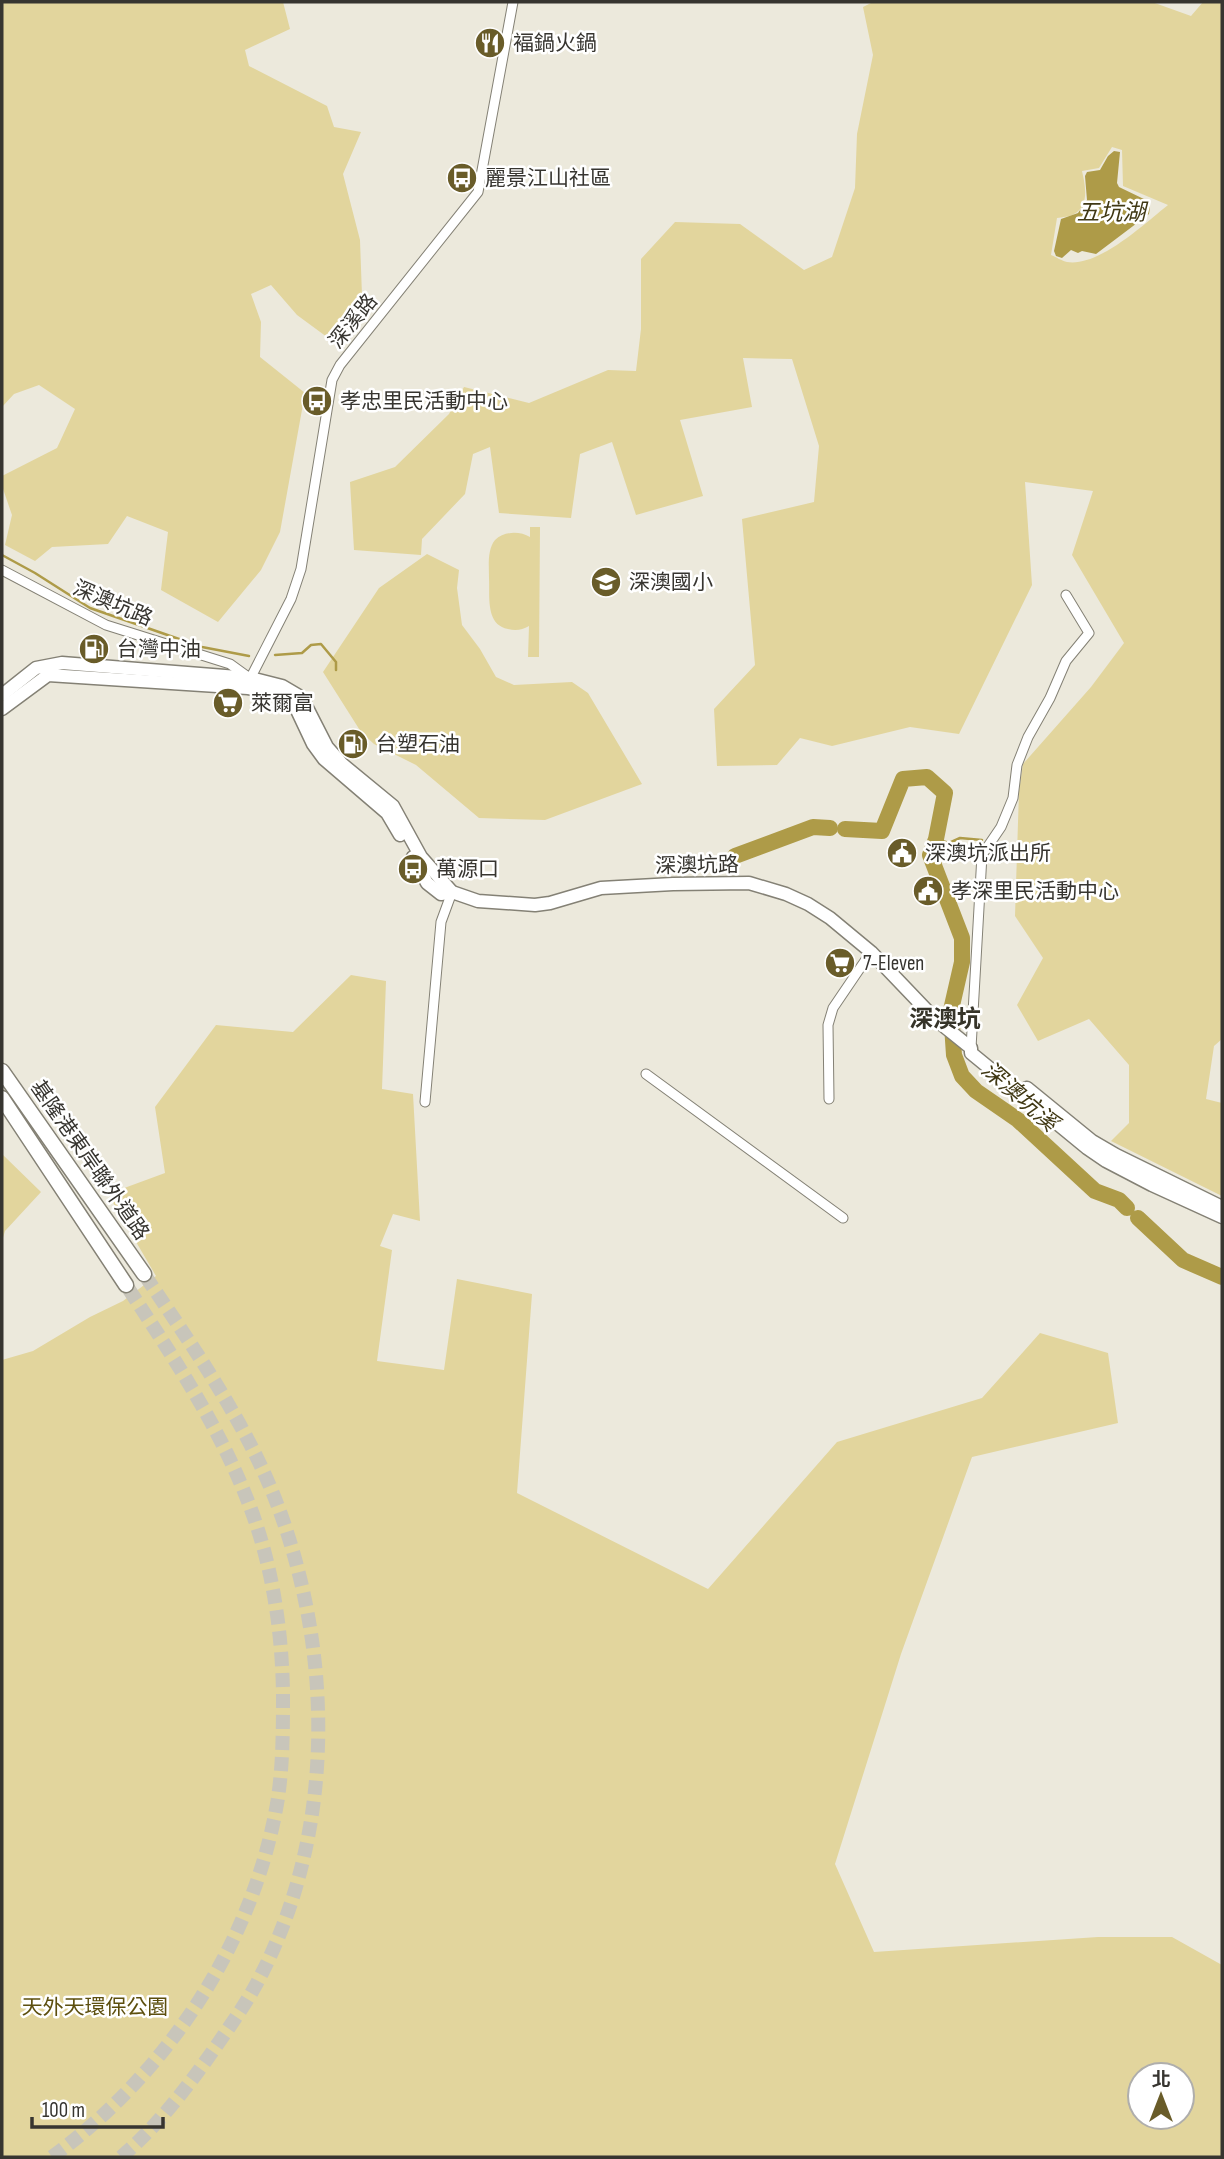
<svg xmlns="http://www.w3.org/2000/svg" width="1224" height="2159" font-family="'Sofia Sans Condensed','Noto Sans TC',sans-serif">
  <rect width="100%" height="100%" fill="#ece9dc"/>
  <g fill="#e2d59d" fill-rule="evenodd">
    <path d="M2,2H283L290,29L245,50L249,66L327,106L334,127L361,132L343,174L360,240L362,296L331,340L297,315L271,285L251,294L261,322L260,357L305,393L280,532L261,570L218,622L161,590L168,532L127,516L108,544L52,547L35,561L5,545L12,515L2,486V476L57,448L75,409L39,385L14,394L2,407Z"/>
    <path d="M873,2H1152L1191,16L1203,2H1222V1039L1214,1046L1206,1099L1222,1103V1196L1111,1141L1129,1123V1065L1089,1019L1038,1041L1017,1005L1043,958L1015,916L1019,791L1023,764L1091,687L1124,643L1072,555L1093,491L1025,482L1032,585L959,734L910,727L832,746L800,738L777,765L717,766L714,709L755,665L742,519L814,502L819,446L792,359L743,358L752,407L680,420L703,496L636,515L612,442L580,454L571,518L499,513L490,447L473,454L465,494L422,539L421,555L354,550L350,482L395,467L449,414L464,387L529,403L608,370L636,371L641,329V259L675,222L740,224L804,270L832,257L855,188L857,134L873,55L863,7ZM1112,147L1122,150L1123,186L1168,205C1144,224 1099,267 1067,262C1062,261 1056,257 1051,255L1057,218C1062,217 1070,217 1074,214C1090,205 1085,185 1082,171L1099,168Z"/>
    <path d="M530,527H540L539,657H528L529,626C522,630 516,631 508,629C485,625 490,595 489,578C489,566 487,550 495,540C504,531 520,531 530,537Z"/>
    <path d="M427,554L459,570L457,588L462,625L480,649L496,677L514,685L572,682L588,693L642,784L545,820L479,818L416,765L374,744L361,732L323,672L379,588Z"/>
    <path d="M351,975L386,981L382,1089L413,1094L420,1221L393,1214L380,1246L392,1250L377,1361L444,1370L457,1279L532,1294L517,1493L708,1589L837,1442L982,1398L1040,1333L1108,1353L1118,1423L972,1457L901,1654L835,1864L874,1952L1098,1937H1172L1222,1965V2157H2V1360L33,1351L90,1317L123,1301L156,1276L108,1194L165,1173L155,1107L216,1025L293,1032ZM1182,2075V2117H1140V2075Z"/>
    <path d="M2,1154L41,1192L5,1231L2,1241Z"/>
  </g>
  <path fill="#ae9b48" d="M1114,151L1120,152L1117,183L1119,187L1148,201L1150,207L1149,214L1096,254L1082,251L1078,253L1071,250L1062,258L1056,256L1054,251L1061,219L1078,213L1087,200L1085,176L1087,172L1100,170L1108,156Z"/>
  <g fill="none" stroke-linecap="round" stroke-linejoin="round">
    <g stroke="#ae9b48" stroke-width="2.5">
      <path d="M2,555L35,573L90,608L202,647L249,656"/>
      <path d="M275,655L302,653L311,645L321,644L336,662V670"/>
      <path d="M936,839L949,843L960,838L982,840"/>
    </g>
    <g stroke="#ae9b48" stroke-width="16">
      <path d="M845,829L882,831L903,779L927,777L945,793L936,839L930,855L962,938V962L951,1010L954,1055L962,1076L976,1091L1018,1120L1095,1191L1119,1200L1127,1208"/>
      <path d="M735,856L813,827L830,828"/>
      <path d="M1138,1218L1183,1260L1222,1277"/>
    </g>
    <g stroke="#c8c5ba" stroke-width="14" stroke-dasharray="14 7" stroke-linecap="butt">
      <path d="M52,2157C167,2073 252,1945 277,1804C283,1768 283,1730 283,1693C282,1632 273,1570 252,1512C222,1430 174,1358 126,1285"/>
      <path d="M121,2157C159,2125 189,2085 217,2045C232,2023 248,2001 260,1977C332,1838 334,1670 284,1523C253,1432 197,1353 144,1274"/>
    </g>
    <g stroke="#848175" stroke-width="11">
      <g id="minor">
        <path d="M2,570L106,625L230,664L248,677"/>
        <path d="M249,681L291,599L301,569L332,380L340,365L478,192L513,2"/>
        <path d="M971,1048L982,855L1001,827L1013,798L1017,765L1028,737L1050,698L1066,661L1089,633L1066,595"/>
        <path d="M646,1074L843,1218"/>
        <path d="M829,1099L828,1025L833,1008L871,952"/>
        <path d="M425,1102L441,922L452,892"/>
      </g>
    </g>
    <g stroke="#848175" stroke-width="15">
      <g id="major">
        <path d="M2,695L36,668L62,663L250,678L282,686L299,696L304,702L327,747L342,764L393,806L421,857L452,892L478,901L535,905L550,903L601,888L673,884L749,883L786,894L808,904L830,918L871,952L935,1019L971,1048V1053L1087,1148L1106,1161L1152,1185L1222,1217"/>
        <path d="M2,709L48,675L248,688L273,692L285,697L296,708L313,744L324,759L387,813L400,835"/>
        <path d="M413,857L427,883L441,894L452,892"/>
        <path d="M1027,1088L1092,1141L1116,1155L1222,1207"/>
      </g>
    </g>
    <g stroke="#848175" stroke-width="17">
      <g id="highway">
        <path d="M2,1071L144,1274"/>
        <path d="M2,1098L126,1285"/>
      </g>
    </g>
    <use href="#minor" stroke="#fff" stroke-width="9"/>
    <use href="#major" stroke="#fff" stroke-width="12"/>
    <use href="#highway" stroke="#fff" stroke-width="14"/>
  </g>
  <defs>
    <g id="restaurant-disc" transform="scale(1.575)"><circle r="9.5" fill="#695c29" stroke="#fff"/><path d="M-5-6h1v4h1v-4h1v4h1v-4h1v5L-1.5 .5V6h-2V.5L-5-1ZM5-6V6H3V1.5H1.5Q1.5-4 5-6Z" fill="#fff"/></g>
    <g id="bus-disc" transform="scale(1.575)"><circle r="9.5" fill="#695c29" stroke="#fff"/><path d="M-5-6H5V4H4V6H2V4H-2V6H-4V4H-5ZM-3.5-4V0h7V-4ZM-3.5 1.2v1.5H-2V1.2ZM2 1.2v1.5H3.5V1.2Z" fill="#fff"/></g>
    <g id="school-disc" transform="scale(1.575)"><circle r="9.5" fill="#695c29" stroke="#fff"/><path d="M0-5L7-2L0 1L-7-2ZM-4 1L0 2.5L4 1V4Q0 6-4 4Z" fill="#fff"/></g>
    <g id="fuel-disc" transform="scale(1.575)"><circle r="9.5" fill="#695c29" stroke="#fff"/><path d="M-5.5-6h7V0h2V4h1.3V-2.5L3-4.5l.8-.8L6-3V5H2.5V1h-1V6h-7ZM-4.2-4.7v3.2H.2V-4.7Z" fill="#fff"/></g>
    <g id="supermarket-disc" transform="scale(1.575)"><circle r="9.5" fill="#695c29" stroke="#fff"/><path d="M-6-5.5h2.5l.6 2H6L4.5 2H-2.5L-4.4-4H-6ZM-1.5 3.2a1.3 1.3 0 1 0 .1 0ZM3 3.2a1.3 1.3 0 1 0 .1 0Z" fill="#fff"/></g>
    <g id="civic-disc" transform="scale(1.575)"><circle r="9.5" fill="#695c29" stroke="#fff"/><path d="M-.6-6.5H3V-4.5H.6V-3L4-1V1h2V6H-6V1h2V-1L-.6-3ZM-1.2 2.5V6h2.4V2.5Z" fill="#fff"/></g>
  </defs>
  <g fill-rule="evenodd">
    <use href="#restaurant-disc" x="490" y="43"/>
    <use href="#bus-disc" x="462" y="178"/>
    <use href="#bus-disc" x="317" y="401"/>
    <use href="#school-disc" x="606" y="582"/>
    <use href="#fuel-disc" x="94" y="649"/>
    <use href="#supermarket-disc" x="228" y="703"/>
    <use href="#fuel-disc" x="353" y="744"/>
    <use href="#civic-disc" x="902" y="853"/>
    <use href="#bus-disc" x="413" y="869"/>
    <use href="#civic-disc" x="928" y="891"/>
    <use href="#supermarket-disc" x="840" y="963"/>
  </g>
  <g text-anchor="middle" stroke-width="5" stroke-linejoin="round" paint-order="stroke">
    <g font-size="21" fill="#373530" stroke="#fff" text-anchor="start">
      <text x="513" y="50">褔鍋火鍋</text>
      <text x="485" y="185">麗景江山社區</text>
      <text x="340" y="408">孝忠里民活動中心</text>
      <text x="629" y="589">深澳國小</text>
      <text x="117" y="656">台灣中油</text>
      <text x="251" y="710">萊爾富</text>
      <text x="376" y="751">台塑石油</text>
      <text x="925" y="860">深澳坑派出所</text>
      <text x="436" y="876">萬源口</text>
      <text x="951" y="898">孝深里民活動中心</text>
      <text x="863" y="970">7-Eleven</text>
    </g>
    <g font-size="21" fill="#373530" stroke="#fff">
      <text transform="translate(353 321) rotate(-51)" y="7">深溪路</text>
      <text transform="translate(113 603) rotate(23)" y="7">深澳坑路</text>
      <text transform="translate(697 865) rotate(-1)" y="7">深澳坑路</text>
      <text transform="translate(90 1160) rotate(55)" y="7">基隆港東岸聯外道路</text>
    </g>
    <g font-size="21" fill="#5d4f0e" stroke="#fff">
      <text x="95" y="2014">天外天環保公園</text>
    </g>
    <g font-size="23" font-style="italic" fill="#403814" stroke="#fff">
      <text x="1111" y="220">五坑湖</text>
      <text transform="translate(1020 1096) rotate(41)" y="8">深澳坑溪</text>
    </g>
    <g font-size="24" font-weight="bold" fill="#363429" stroke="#fff">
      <text x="945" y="1027">深澳坑</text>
    </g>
  </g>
  <rect width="1224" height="2159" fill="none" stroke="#373530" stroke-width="7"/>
  <g transform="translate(1161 2096)"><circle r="33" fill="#ffffff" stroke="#afaeac" stroke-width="2"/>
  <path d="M0-5L12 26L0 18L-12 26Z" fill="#695c29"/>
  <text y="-10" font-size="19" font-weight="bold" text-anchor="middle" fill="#373530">北</text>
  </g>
  <path d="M32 2117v10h131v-10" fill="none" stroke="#373530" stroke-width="3.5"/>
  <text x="42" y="2117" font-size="21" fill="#373530" stroke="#ffffff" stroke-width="5" paint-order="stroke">100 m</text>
</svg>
